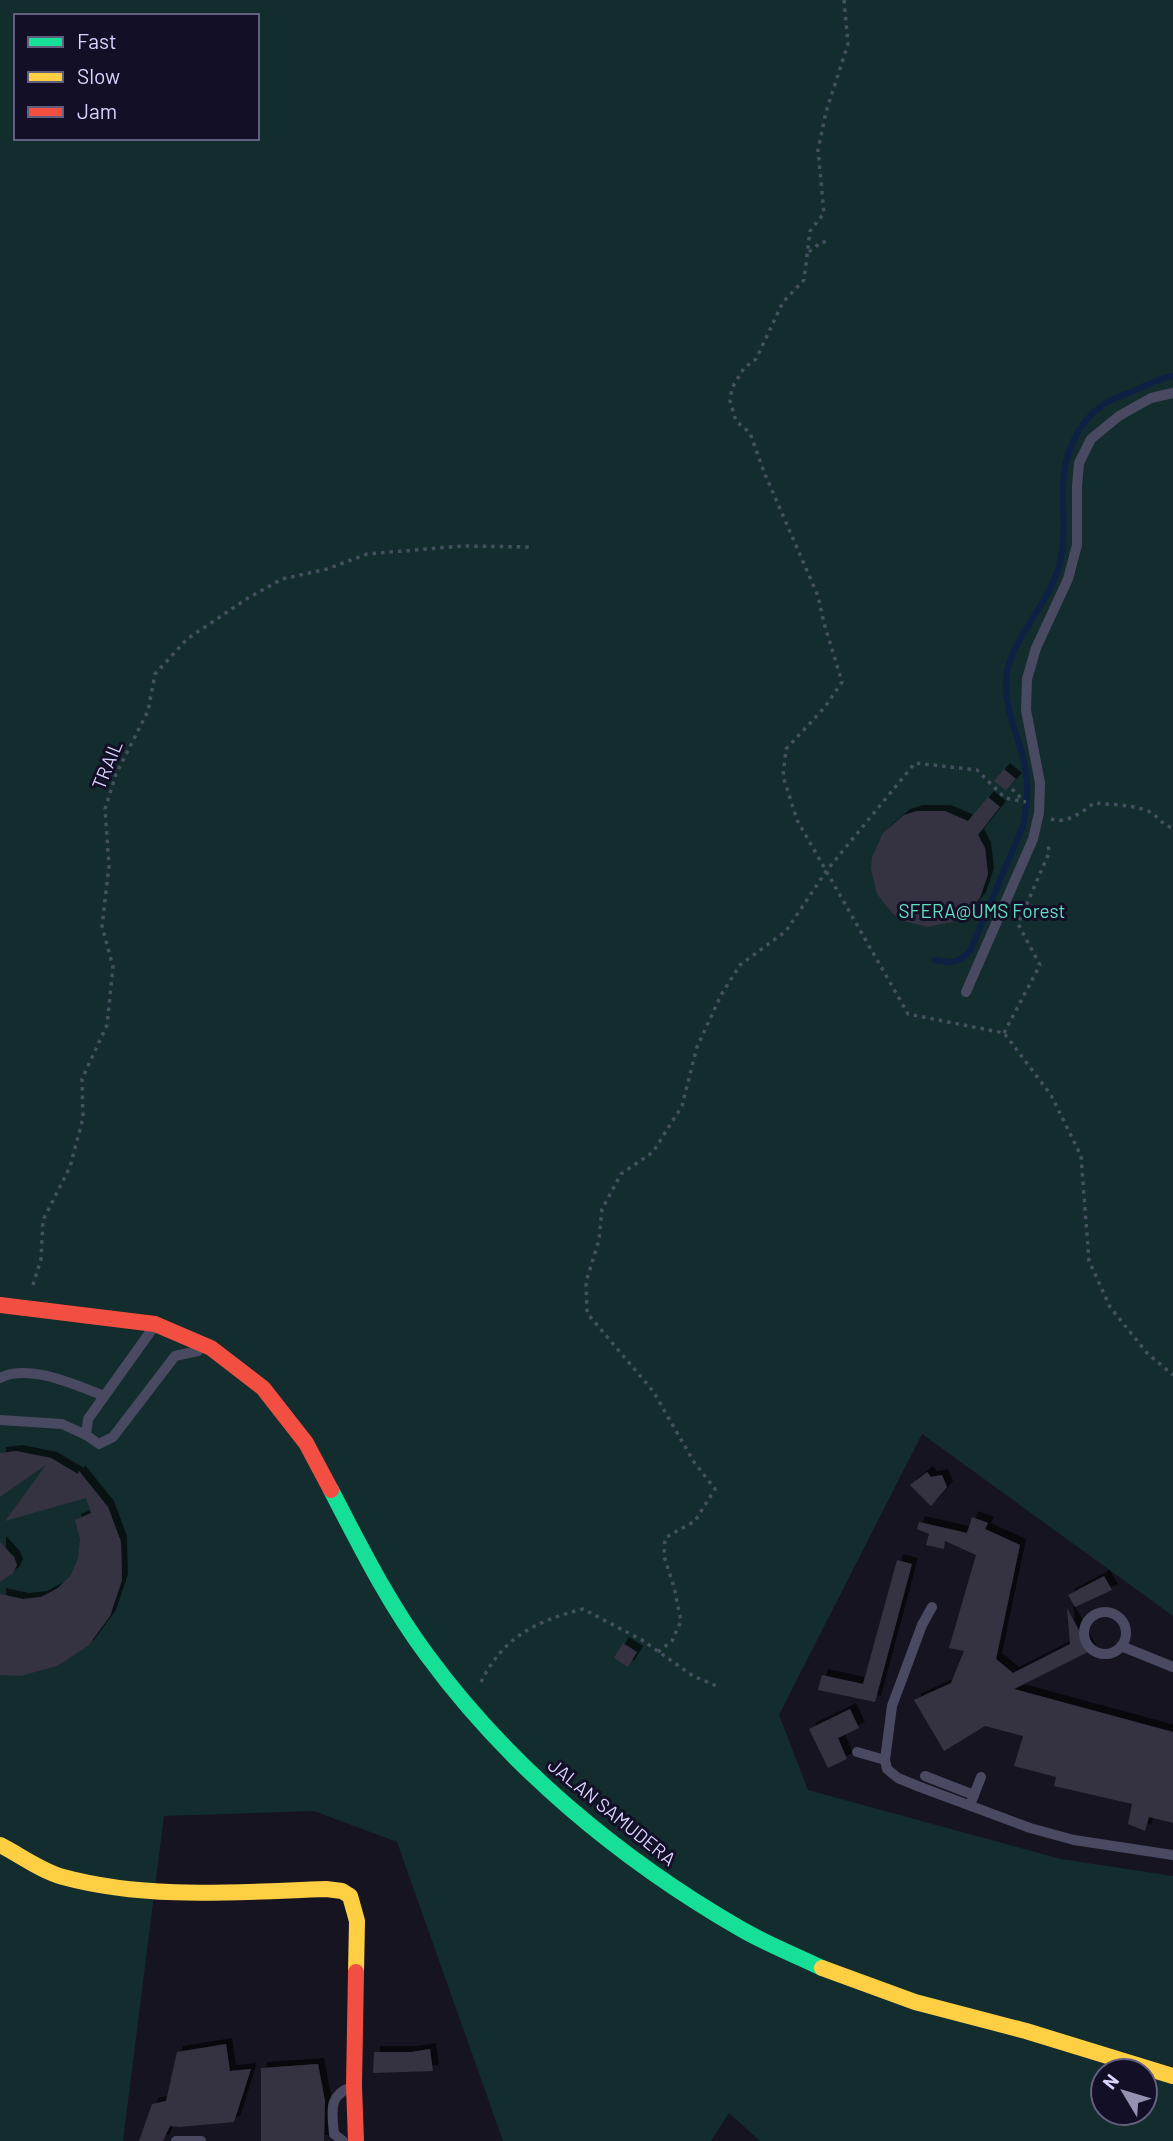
<svg xmlns="http://www.w3.org/2000/svg" width="1173" height="2141" font-family="Barlow,sans-serif">
  <defs>
    <filter id="shadow"><feDropShadow dx="6" dy="-6" stdDeviation="0" flood-color="#0009"/></filter>
  </defs>
  <rect width="100%" height="100%" fill="#161421"/>
  <path fill="#132c2d" fill-rule="evenodd" d="M0,0H1173V1616L922,1434L779,1715L808,1790L1061,1859L1173,1876V2141H760L729,2113L711,2141H503L397,1842L314,1811L164,1816L123,2141H0ZM16,16H257V138H16ZM1103,2071H1145V2113H1103Z"/>
  <g fill="none" stroke-linecap="round" stroke-linejoin="round">
    <g stroke="#0d2144" stroke-width="6">
      <path d="M1023,826C1026,809 1029,791 1026,773C1022,742 1004,712 1006,680C1008,644 1044,609 1056,575C1068,541 1062,520 1063,486C1064,455 1077,422 1104,404C1113,398 1124,395 1133,391C1146,385 1159,379 1173,376"/>
      <path d="M935,960C953,964 960,963 971,949L1022,828"/>
    </g>
  </g>
  <g fill="#343243" filter="url(#shadow)">
    <path d="M1004,769L1016,779L1006,790L994,781Z"/>
    <path d="M988,797L1000,807L978,835L985,848L988,874L980,898L972,908L952,922L928,927L904,921L893,914L877,894L871,869L872,857L883,833L904,815L917,811H945L968,821Z"/>
    <path d="M16,1451L51,1458L78,1474L79,1471L108,1507L121,1542L122,1580L110,1616L88,1646L57,1666L21,1676L0,1675V1594L23,1599L41,1597L58,1588L71,1575L78,1558L80,1539L75,1520L91,1513L86,1498L5,1521L46,1465L0,1497V1453Z"/>
    <path d="M927,1472L931,1477L942,1475L947,1487L931,1506L910,1485Z"/>
    <path d="M972,1517L988,1523L985,1529L1020,1545L996,1659L1013,1673L1070,1644L1067,1608L1090,1651L1014,1689L1173,1732V1823L1149,1817L1145,1831L1128,1824L1132,1804L1054,1786L1056,1777L1014,1766L1023,1736L985,1726L944,1751L914,1700L951,1683L964,1651L949,1648L976,1555L945,1541L944,1549L926,1545L929,1534L917,1529L919,1522L967,1533Z"/>
    <path d="M0,1542L14,1557L17,1565L13,1573L0,1582Z"/>
    <path d="M897,1560L912,1564L875,1702L818,1690L822,1675L863,1684Z"/>
    <path d="M1104,1576L1112,1590L1075,1607L1068,1595Z"/>
    <path d="M623,1643L637,1652L628,1667L614,1658Z"/>
    <path d="M850,1709L859,1728L838,1738L847,1759L828,1768L809,1729Z"/>
    <path d="M226,2044L230,2071L251,2069L234,2122L180,2127L170,2126L163,2141H139L152,2104L166,2101L177,2052Z"/>
    <path d="M430,2049L433,2071L373,2073L374,2052H411Z"/>
    <path d="M318,2064L325,2101L324,2141H261V2068Z"/>
  </g>
  <g fill="none" stroke-linecap="round" stroke-linejoin="round">
    <g stroke="#44505f" stroke-width="3.5" stroke-dasharray="3.5 5" stroke-linecap="butt">
      <path d="M844,0L848,44L826,112L818,150L824,213L810,231L804,280L783,302L756,359L744,368L732,388L730,401L736,421L750,433L764,472L818,596L824,623L842,682L825,707L786,749L783,776L797,820L908,1014L1004,1033L1051,1095L1081,1156L1089,1261L1110,1307L1147,1353L1173,1375"/>
      <path d="M809,252L821,242H830"/>
      <path d="M1012,789L1024,801"/>
      <path d="M1051,819C1066,824 1081,813 1094,803C1112,805 1133,804 1150,812C1159,817 1162,825 1173,828"/>
      <path d="M1004,1033L1040,965L1018,924L1049,853L1048,842"/>
      <path d="M33,1285L41,1259L43,1220L70,1167L83,1118L82,1079L107,1025L113,967L102,926L109,866L105,809L116,774L148,711L155,674L187,639L248,598L282,579L327,569L367,554L462,546L531,547"/>
      <path d="M658,1652L672,1641L681,1621L674,1587L664,1556L665,1538L695,1521L715,1489L694,1462L653,1391L587,1313L586,1282L599,1240L602,1209L621,1174L653,1152L682,1106L697,1047L721,995L740,965L786,931L827,870L915,763L977,770L1005,798L1026,802"/>
      <path d="M481,1682C503,1637 536,1621 583,1609L642,1640L693,1676L719,1687"/>
    </g>
    <g stroke="#4a4962" stroke-width="10">
      <path d="M966,992L1033,839L1039,813L1040,783L1026,710L1027,679L1036,648L1068,579L1077,545V486L1079,463L1091,439L1119,416L1151,398L1173,393"/>
      <path d="M153,1328L88,1419L86,1435L99,1444L113,1437L175,1356L198,1351"/>
      <path d="M0,1378C28,1363 76,1385 104,1396"/>
      <path d="M0,1420L62,1424L86,1435"/>
      <path d="M932,1607L922,1625L892,1706L885,1760L887,1769L898,1778L920,1787L1030,1828L1074,1840L1173,1855"/>
      <circle cx="1105" cy="1633" r="21"/>
      <path d="M1121,1646L1173,1667"/>
      <path d="M857,1752L885,1760"/>
      <path d="M925,1776L974,1795"/>
      <path d="M972,1800L981,1777"/>
      <path d="M176,2141H201"/>
      <path d="M343,2141L334,2134C332,2111 328,2096 351,2087"/>
    </g>
    <path stroke="#16e098" stroke-width="16" d="M331,1490C360,1546 389,1604 427,1655C509,1767 621,1860 741,1929C767,1944 795,1955 822,1968"/>
    <g stroke="#ffcf43" stroke-width="16">
      <path d="M0,1845C20,1855 41,1871 63,1877C148,1900 238,1892 326,1889L342,1891L350,1896L357,1921L356,1972"/>
      <path d="M822,1968L915,2002L1026,2031L1173,2076"/>
    </g>
    <g stroke="#f24e42" stroke-width="16">
      <path d="M0,1305L155,1324L211,1348L263,1388L306,1443L331,1490"/>
      <path d="M356,2141L354,2086L356,1972"/>
    </g>
  </g>
  <g text-anchor="middle" stroke-width="6" stroke-linejoin="round" paint-order="stroke">
    <g font-size="19" fill="#d9d4ff" stroke="#130f26">
      <text transform="translate(107 765) rotate(-68)" y="7">TRAIL</text>
      <text transform="translate(612 1812) rotate(39)" y="7">JALAN SAMUDERA</text>
    </g>
    <g font-size="19" fill="#5fe0c0" stroke="#130f26">
      <text x="982" y="918">SFERA@UMS Forest</text>
    </g>
  </g>
  <rect x="14" y="14" width="245" height="126" fill="#130f26" stroke="#625e7d" stroke-width="2"/>
  <rect x="28" y="37" width="35" height="10" fill="#16e098" stroke="#625e7d" stroke-width="2"/>
  <text x="77" y="49" font-size="21" fill="#d9d4ff">Fast</text>
  <rect x="28" y="72" width="35" height="10" fill="#ffcf43" stroke="#625e7d" stroke-width="2"/>
  <text x="77" y="84" font-size="21" fill="#d9d4ff">Slow</text>
  <rect x="28" y="107" width="35" height="10" fill="#f24e42" stroke="#625e7d" stroke-width="2"/>
  <text x="77" y="119" font-size="21" fill="#d9d4ff">Jam</text>
  <g transform="translate(1124 2092) rotate(308)"><circle r="33" fill="#130f26" stroke="#625e7d" stroke-width="2"/>
  <path d="M0-5L12 26L0 18L-12 26Z" fill="#9591b1"/>
  <text y="-10" font-size="19" font-weight="bold" text-anchor="middle" fill="#d9d4ff">N</text>
  </g>
</svg>
